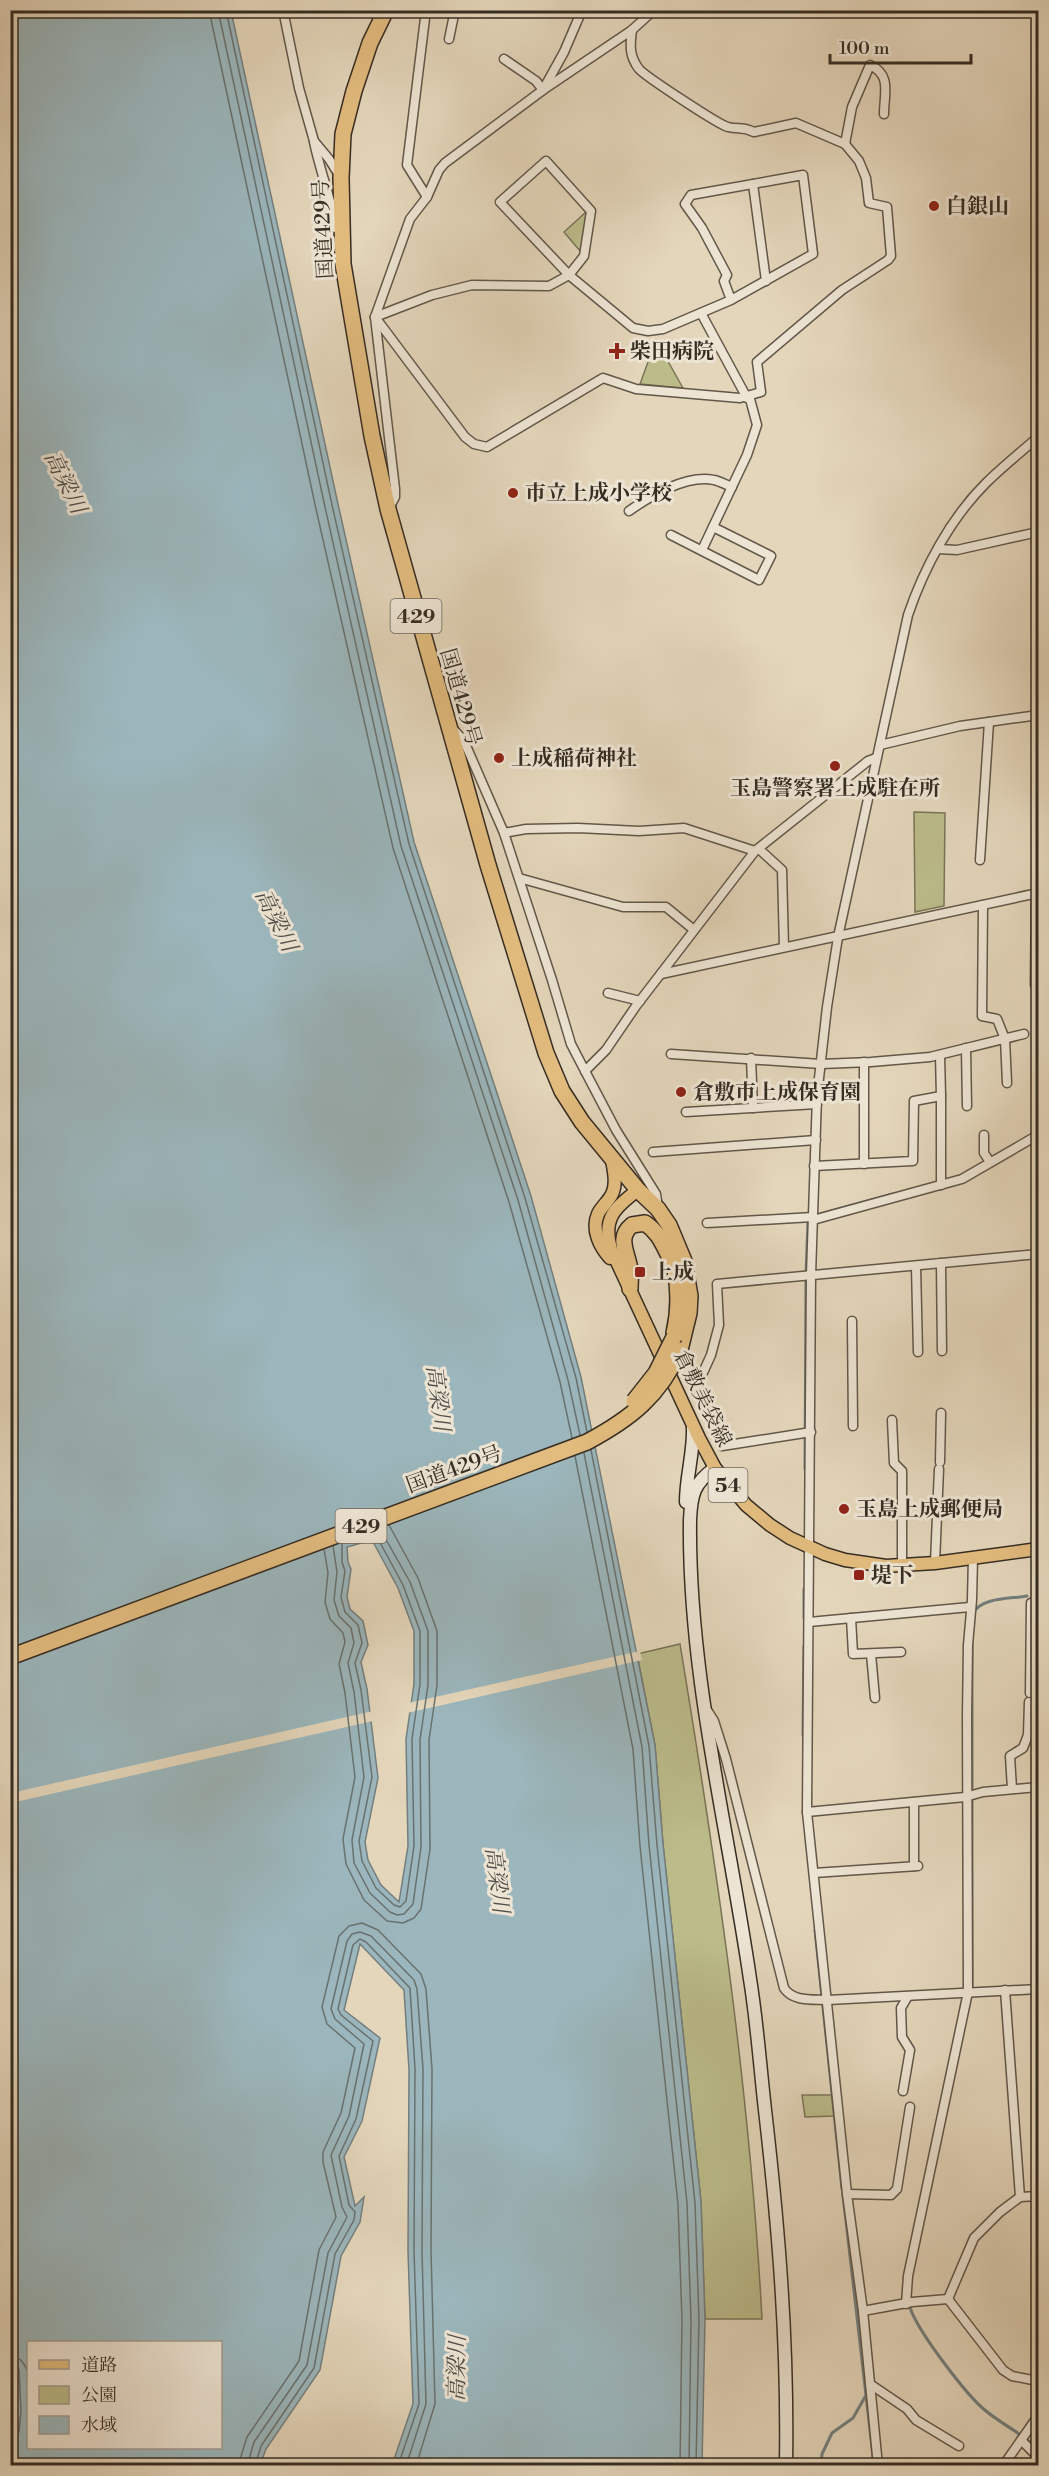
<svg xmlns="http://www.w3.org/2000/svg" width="1049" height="2476" font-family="'Libre Bodoni','Noto Serif JP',serif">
  <rect width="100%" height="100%" fill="#e4d6bb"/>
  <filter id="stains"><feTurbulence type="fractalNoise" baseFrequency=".00333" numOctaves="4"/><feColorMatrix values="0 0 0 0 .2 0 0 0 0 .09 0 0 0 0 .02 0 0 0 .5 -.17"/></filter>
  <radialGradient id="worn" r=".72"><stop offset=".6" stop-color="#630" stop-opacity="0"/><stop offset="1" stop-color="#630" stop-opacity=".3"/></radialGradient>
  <g fill="#bcbc8b" stroke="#797457" stroke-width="1.5">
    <path d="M586,212L585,232L580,251L564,232Z"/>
    <path d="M656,340L683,388L640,384Z"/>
    <path d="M914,812L945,813L944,906L915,912Z"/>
    <path d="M680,1644C717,1868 750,2092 762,2319H705L701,2202L663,1844L655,1745L637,1654Z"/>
    <path d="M802,2095H833L835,2116L805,2117Z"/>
  </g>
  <path fill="#9bb6bc" stroke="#737f7f" stroke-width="1.5" fill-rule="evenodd" d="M11,11H231L338,504L414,842L531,1196L581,1377L655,1745L663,1844L701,2202L705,2319L702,2465H392L413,2404L408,2251L409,2070L404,1990L360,1944L344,2010L380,2038L362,2121L344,2157L355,2206L364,2197L360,2222L341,2256L320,2370L266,2449L260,2465L11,2466L15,2411L10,2297ZM372,1540L398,1588L414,1631V1684L406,1739L408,1846L399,1902L381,1885L368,1860L365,1842L378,1778L367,1689L361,1662L368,1645L363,1621L350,1609L347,1597L351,1569L348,1562L347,1547ZM28,2342H220V2448H28Z"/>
  <g fill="#e4d6bb">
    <path d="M640,1651L642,1660L407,1713L408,1703Z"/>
    <path d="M373,1711V1721L11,1803V1793Z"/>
  </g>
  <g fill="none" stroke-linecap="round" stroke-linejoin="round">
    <g stroke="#687270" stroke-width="1.5">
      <path d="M209,10L316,509L393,848L509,1202L560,1382L572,1438"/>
      <path d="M218,10L325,507L401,846L518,1200L568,1380L580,1435"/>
      <path d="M226,10L332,505L409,844L525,1198L576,1378L587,1432"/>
      <path d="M591,1450L649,1746L657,1845L695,2203L699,2319L696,2466"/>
      <path d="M584,1453L642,1747L649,1845L687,2203L691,2320L689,2466"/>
      <path d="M575,1456L633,1749L640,1846L678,2204L682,2320L680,2466"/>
      <path d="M342,1543V1562L345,1571L341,1597L345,1612L358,1625L362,1643L355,1663L361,1690L372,1777L359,1841L362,1861L376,1888L394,1905L400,1907L406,1901L414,1846L412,1739L420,1684V1631L403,1585L377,1537L371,1534L358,1537"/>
      <path d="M333,1546L337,1572L334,1600L339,1616L351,1628L354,1643L348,1663L354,1692L364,1777L352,1840L354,1863L370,1893L390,1912L397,1915L404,1914L413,1904L421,1847L420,1740L428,1685V1631L410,1582L380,1529"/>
      <path d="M324,1549L328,1573L325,1602L330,1619L343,1633L345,1642L339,1664L345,1693L355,1777L343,1839L346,1864L364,1900L387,1921L403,1923L414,1918L421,1909L430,1849L429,1740L437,1685V1631L418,1578L389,1525"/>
      <path d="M10,2356C34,2358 28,2391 28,2408"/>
      <path d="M10,2364L16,2365L19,2370L21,2411L19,2432L10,2436"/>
      <path d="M238,2466L247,2437L299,2361L319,2250L336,2217L323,2162V2152L341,2113L355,2048L327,2024L322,2007L339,1936L349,1926L362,1923L378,1930L421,1974L426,1989L432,2069L431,2250L435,2404L416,2466"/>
      <path d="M247,2466L254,2442L307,2365L328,2253L347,2217L342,2207L331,2155L349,2116L364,2044L335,2019L331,2009L347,1941L352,1934L360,1932L371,1936L414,1980L417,1989L423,2069L422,2251L426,2404L406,2466"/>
      <path d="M255,2466L261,2446L314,2368L335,2254L354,2220L355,2212L349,2205L339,2156L356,2119L373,2041L341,2015L338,2009L353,1945L360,1939L366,1942L410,1988L415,2069L414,2251L419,2404L398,2466"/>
    </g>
    <g stroke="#737f7f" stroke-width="3">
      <path d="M820,1214L893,1194"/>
      <path d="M806,1273L808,1222"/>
      <path d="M805,1469L806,1281"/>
      <path d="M804,1589V1618"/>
      <path d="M973,1613C982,1597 1011,1599 1027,1596"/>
      <path d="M803,1735L804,1646"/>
      <path d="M815,1930L842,2189"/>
      <path d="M972,1988V1641"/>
      <path d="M843,2195L873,2456"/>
      <path d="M909,2303C912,2325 968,2397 986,2411C1003,2425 1023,2434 1038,2449"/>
      <path d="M873,2464V2466"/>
      <path d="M821,2466L822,2454L832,2433L853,2418L865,2397"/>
    </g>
    <g stroke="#625749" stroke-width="11">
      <g id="street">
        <path d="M283,10L299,88L314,141L329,159L339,175"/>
        <path d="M426,10L407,165L427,197"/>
        <path d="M449,39L455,10"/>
        <path d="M504,59L536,81L543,90L564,52L582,10"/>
        <path d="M314,142C320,171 331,198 336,228"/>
        <path d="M845,144L852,107L870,65C892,75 884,94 884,114"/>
        <path d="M546,161L591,211L584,256L569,275L500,202Z"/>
        <path d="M753,184L766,281"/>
        <path d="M701,313L747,398L750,399L757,425L747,455L702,550"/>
        <path d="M375,317L465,437L474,444L487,447L603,378L636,389L740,398L761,392L757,362L842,290L888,260L891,256L887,207L869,203L866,178L859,161L845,144L796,123L754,132C741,126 739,130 728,127C719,125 645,76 639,69C629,56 630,45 632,30"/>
        <path d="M375,317L432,295L472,285L549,286L569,275L633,328L648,331L663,329L731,300L813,254L803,175L691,195L685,204L702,228L727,275L724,281L731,300"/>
        <path d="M389,508L395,497V489L375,317L410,219L427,197L439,170L445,163L543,90L632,30L654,10"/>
        <path d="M629,511C650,496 687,474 714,480C720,481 726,485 732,487"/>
        <path d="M671,535L759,580L771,556L713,527"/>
        <path d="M938,549L957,550L1038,532"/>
        <path d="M453,729L464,741L504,833L552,980L571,1044L585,1071"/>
        <path d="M880,745L960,726L1038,715"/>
        <path d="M504,833L526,829L578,828L639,831L684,828L755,851"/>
        <path d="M759,849L782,870L784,947"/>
        <path d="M980,860L989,722"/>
        <path d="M519,878L623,907H666L694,930"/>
        <path d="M983,905L982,1016L997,1019L1005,1039L1007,1083"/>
        <path d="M661,974L1038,893"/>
        <path d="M1035,985L1036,893"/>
        <path d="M608,993L640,1001"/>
        <path d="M966,1048L967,1106"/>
        <path d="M671,1054L821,1064L871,1062L930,1057L1024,1034"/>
        <path d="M940,1055L941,1096"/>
        <path d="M751,1058L753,1108"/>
        <path d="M864,1062V1164"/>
        <path d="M686,1112L817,1104"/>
        <path d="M984,1135V1153L990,1162"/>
        <path d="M653,1152L816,1140"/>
        <path d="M814,1166L913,1161L914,1101L941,1096V1185"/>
        <path d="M658,1207L656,1194L616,1130L585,1071L606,1050L636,1006L755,851L868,761L876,758"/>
        <path d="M813,1220L962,1179L1038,1135"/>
        <path d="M707,1223L813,1217"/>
        <path d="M941,1263L942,1351"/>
        <path d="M916,1266L918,1352"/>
        <path d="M852,1321L853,1426"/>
        <path d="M892,1420L894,1463L902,1471V1566"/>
        <path d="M811,1432L722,1446L696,1388L711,1355L719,1325L717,1284L1038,1254"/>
        <path d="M940,1462L941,1413"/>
        <path d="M935,1563L939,1469"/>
        <path d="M851,1618L853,1654L901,1652"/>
        <path d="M809,1622L970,1607"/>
        <path d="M871,1654L875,1698"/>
        <path d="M1030,1693L1031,1603L1038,1602"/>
        <path d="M707,1710L714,1721L726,1759L784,1988C793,2002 813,1999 828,2000L1038,1989"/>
        <path d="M1012,1789L1010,1756L1023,1748L1028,1735L1029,1702"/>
        <path d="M914,1802V1866"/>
        <path d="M807,1812L965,1797L983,1792L1038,1787"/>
        <path d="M814,1873L918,1866"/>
        <path d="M1005,1990L1020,2197"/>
        <path d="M903,2091L910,2050L902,2037L901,2008L908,1996"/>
        <path d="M847,2194L891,2195L897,2189L910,2107"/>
        <path d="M948,2299L974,2238L1000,2212L1020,2197L1038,2196"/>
        <path d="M948,2299L1003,2370L1012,2376L1038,2381"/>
        <path d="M906,2304L908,2276L968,1992L967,1716L968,1645L972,1600L973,1557"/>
        <path d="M863,2311L912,2302L948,2299"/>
        <path d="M870,2384L907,2409L916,2420L959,2446"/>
        <path d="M1021,2440L1038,2457"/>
        <path d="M878,2466L863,2311L847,2194L807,1812L811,1275L817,1096L827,1007L838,937L908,615C924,568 950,519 986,483C1002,467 1021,452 1038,437"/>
        <path d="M1003,2466L1038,2416"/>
      </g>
    </g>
    <g stroke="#362d23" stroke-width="15">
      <g id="secondary">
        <path d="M715,1468C694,1483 691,1494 690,1520C688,1674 728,1827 750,1979C757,2022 760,2066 765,2110C779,2231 788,2343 786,2466"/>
        <path d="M686,1502C686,1476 694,1453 693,1427"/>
      </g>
    </g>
    <g stroke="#362d23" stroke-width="15">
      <g id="primary">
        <path d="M638,1190C615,1207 602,1219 611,1249L699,1438L715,1468L746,1505L770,1525L790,1538L825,1554L845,1560L886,1566L935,1563L1038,1549"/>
        <path d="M610,1258C600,1247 591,1230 598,1214C601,1207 609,1201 612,1194C617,1184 614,1171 612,1160"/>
      </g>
    </g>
    <g stroke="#362d23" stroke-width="18">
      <g id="highway">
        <path d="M386,10L370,43L354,91L343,134L341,178L343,264L372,436L388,509L488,865L546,1053L562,1091L582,1122L638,1190L658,1209L669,1225L684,1261L690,1296L689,1313L680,1350"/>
        <path d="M668,1245C679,1275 681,1303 674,1333"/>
        <path d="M630,1289C630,1283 631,1276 630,1270C628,1253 616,1238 632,1225L645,1223C658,1232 662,1242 669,1256"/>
      </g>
    </g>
    <use href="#street" stroke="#ede4d3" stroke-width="8"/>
    <use href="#secondary" stroke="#ede4d3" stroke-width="12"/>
    <use href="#primary" stroke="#e2bb7e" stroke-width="12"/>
    <use href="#highway" stroke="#e2bb7e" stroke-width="15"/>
    <g stroke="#362d23" stroke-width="18" stroke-linecap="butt">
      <g id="highway-bridge">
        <path d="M634,1401L656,1373L674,1337"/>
        <path d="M10,1657L587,1442C630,1419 660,1396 680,1350"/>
      </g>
    </g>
    <use href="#highway-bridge" stroke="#e2bb7e" stroke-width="15"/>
  </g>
  <g fill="#8f2418" stroke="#ede4d3" stroke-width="2">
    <circle cx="934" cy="206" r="6"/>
    <path d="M614 342h6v6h6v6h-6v6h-6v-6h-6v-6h6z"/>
    <circle cx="513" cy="493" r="6"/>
    <circle cx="499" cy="758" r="6"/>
    <circle cx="835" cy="766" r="6"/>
    <circle cx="681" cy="1092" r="6"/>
    <rect x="634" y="1266" width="12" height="12" rx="3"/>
    <circle cx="844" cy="1509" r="6"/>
    <rect x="853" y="1569" width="12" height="12" rx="3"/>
  </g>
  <g text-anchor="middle" stroke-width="6" stroke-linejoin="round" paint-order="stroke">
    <g fill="#ede4d3" stroke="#6d6458" stroke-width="1.5">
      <rect x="390.5" y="599" width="51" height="34" rx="4.5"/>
      <rect x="708.5" y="1468" width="39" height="34" rx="4.5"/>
      <rect x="335.5" y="1509" width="51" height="34" rx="4.5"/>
    </g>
    <g font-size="20" font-weight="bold" fill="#362d23">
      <text x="416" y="623">429</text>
      <text x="728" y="1492">54</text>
      <text x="361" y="1533">429</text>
    </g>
    <g font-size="21" font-weight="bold" fill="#362d23" stroke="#ede4d3" text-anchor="start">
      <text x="946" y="213">白銀山</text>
      <text x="630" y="358">柴田病院</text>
      <text x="525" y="500">市立上成小学校</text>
      <text x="511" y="765">上成稲荷神社</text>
      <text x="835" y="795" text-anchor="middle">玉島警察署上成駐在所</text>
      <text x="693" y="1099">倉敷市上成保育園</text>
      <text x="652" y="1279">上成</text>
      <text x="856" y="1516">玉島上成郵便局</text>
      <text x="871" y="1582">堤下</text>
    </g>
    <g font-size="21" fill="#362d23" stroke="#ede4d3">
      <text transform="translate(323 229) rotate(-93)" y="7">国道429号</text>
      <text transform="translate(461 697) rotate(74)" y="7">国道429号</text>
      <text transform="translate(703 1398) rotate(64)" y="7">倉敷美袋線</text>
      <text transform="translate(454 1469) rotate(-20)" y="7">国道429号</text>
    </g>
    <g font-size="22" font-style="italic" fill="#4f4f49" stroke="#ede4d3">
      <text transform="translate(66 482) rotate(64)" y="8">高梁川</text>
      <text transform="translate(277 920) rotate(64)" y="8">高梁川</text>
      <text transform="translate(439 1398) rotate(83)" y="8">高梁川</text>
      <text transform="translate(498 1880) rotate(83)" y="8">高梁川</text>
      <text transform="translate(456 2368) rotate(-89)" y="8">高梁川</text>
    </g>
  </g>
  <rect width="1049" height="2476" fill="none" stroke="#e4d6bb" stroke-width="36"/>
  <rect x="12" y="12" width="1025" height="2452" fill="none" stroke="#362d23" stroke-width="3"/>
  <rect x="18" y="18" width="1013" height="2440" fill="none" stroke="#362d23" stroke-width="1.5"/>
  <rect x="27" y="2341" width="195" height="108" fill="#ede4d3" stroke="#a49b8d" stroke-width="1.5"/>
  <rect x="39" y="2360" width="30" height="9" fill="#e2bb7e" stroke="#a49b8d" stroke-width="1.5"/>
  <text x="81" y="2371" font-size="18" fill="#362d23">道路</text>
  <rect x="39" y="2386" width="30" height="18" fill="#bcbc8b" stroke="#a49b8d" stroke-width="1.5"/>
  <text x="81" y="2401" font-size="18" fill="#362d23">公園</text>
  <rect x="39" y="2416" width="30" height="18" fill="#9bb6bc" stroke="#a49b8d" stroke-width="1.5"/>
  <text x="81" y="2431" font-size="18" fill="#362d23">水域</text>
  <path d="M830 54v9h141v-9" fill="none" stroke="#362d23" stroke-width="3"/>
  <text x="839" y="54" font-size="18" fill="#362d23" stroke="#ede4d3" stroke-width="4.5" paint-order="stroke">100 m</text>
  <rect width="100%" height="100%" filter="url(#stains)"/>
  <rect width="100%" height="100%" fill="url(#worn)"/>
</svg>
